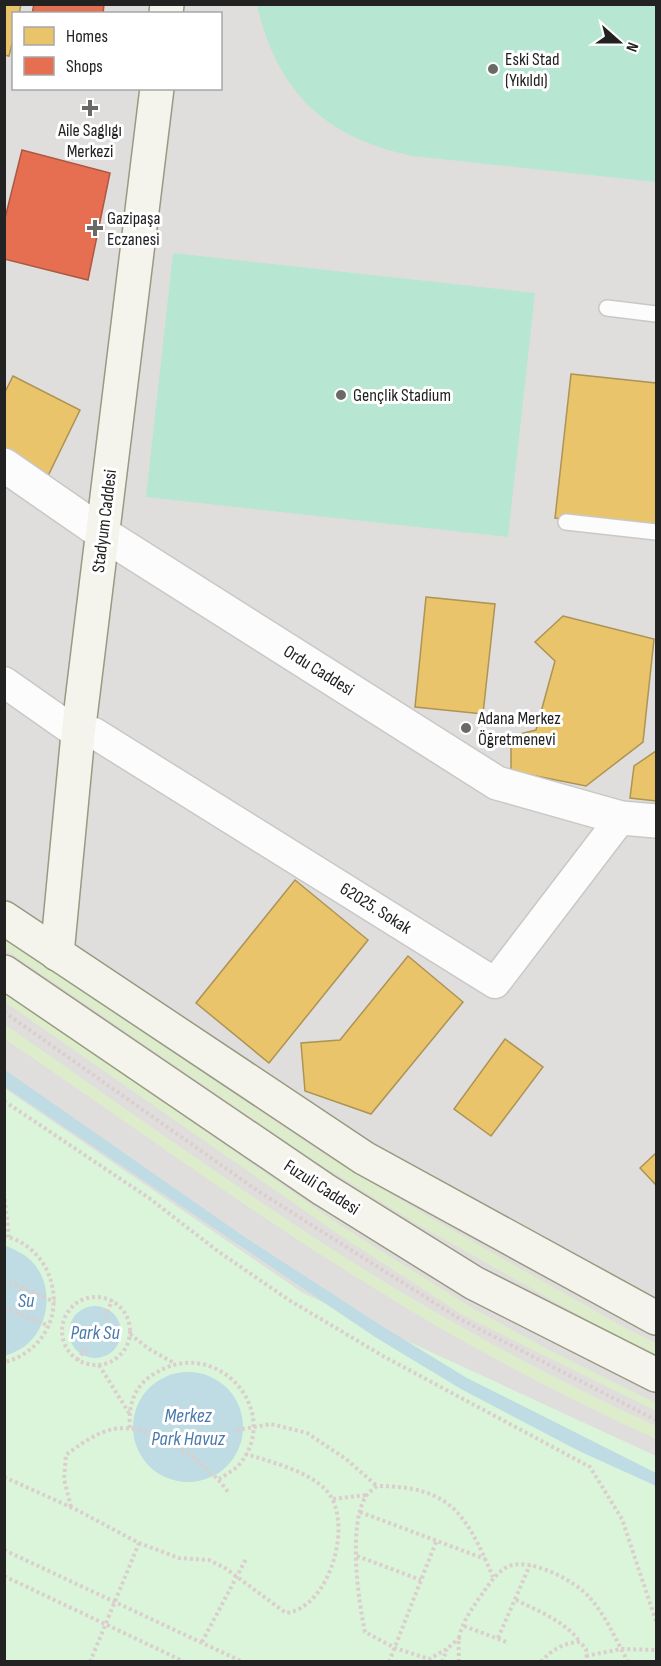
<svg xmlns="http://www.w3.org/2000/svg" width="661" height="1666" font-family="'Sofia Sans Condensed',sans-serif">
  <rect width="100%" height="100%" fill="#f0eeeb"/>
  <path fill="#dfdedc" fill-rule="evenodd" d="M5,5H656V1661H5ZM14,14H220V88H14Z"/>
  <g fill="#ddeccb">
    <path d="M4,939L322,1153L424,1214L629,1330L656,1343V1356L623,1340L417,1224L315,1161L5,949Z"/>
    <path d="M4,992L343,1227L469,1306L551,1351L656,1403V1411L463,1315L338,1234L5,1002Z"/>
    <path d="M4,1024C84,1079 163,1136 243,1190C373,1280 513,1361 656,1426V1439C558,1394 461,1343 369,1285C244,1208 126,1121 5,1039Z"/>
  </g>
  <path fill="#daf5da" d="M4,1088L303,1293L656,1456V1661H5Z"/>
  <g fill="#b7e6d2">
    <path d="M257,5H656V182L413,156C325,138 277,92 257,5Z"/>
    <path d="M173,253L535,293L508,537L146,497Z"/>
  </g>
  <g fill="#bfdbe3">
    <path d="M5,1070L246,1238L382,1326L467,1378L656,1473V1486L579,1451L461,1389L375,1337L5,1087Z"/>
    <path d="M4,1245C16,1250 27,1255 35,1265C55,1290 48,1331 22,1348C17,1351 10,1354 5,1356Z"/>
    <circle cx="95" cy="1332" r="26"/>
    <circle cx="188" cy="1427" r="55"/>
  </g>
  <g fill="#e9c46a" stroke="#ad9354" stroke-width="1.5">
    <path d="M4,4H21L19,14H14V36L9,56L4,55Z"/>
    <path d="M571,374L656,383V529L555,518Z"/>
    <path d="M13,376L80,410L46,480L4,460V394Z"/>
    <path d="M426,597L495,604L483,714L415,707Z"/>
    <path d="M563,616L654,639L643,742L586,786L511,771V736L536,730L555,661L535,642Z"/>
    <path d="M656,751V801L630,798L634,766Z"/>
    <path d="M295,880L368,940L269,1063L196,1003Z"/>
    <path d="M408,956L463,1002L371,1114L305,1091L301,1043L340,1040Z"/>
    <path d="M505,1039L543,1067L491,1136L454,1109Z"/>
    <path d="M656,1153V1185L640,1168Z"/>
  </g>
  <g fill="#e76f51" stroke="#ac5843" stroke-width="1.5">
    <path d="M34,4H104L103,14H32Z"/>
    <path d="M22,150L110,173L88,280L4,259V222Z"/>
  </g>
  <g fill="none" stroke-linecap="round" stroke-linejoin="round">
    <g stroke="#c9c8c7" stroke-width="18">
      <g id="service">
        <path d="M607,308L656,314"/>
        <path d="M566,522L656,532"/>
      </g>
    </g>
    <g stroke="#c9c8c7" stroke-width="33">
      <path id="minor" d="M4,682L78,734L94,733L495,983L621,818"/>
    </g>
    <g stroke="#c9c8c7" stroke-width="36">
      <path id="tertiary" d="M4,465L102,533L497,783L621,818L656,821"/>
    </g>
    <g stroke="#999a82" stroke-width="36">
      <g id="secondary">
        <path d="M166,14L167,4"/>
        <path d="M4,918L364,1158L656,1318"/>
        <path d="M57,954L78,734L157,88"/>
        <path d="M4,972L323,1189L474,1283L656,1375"/>
      </g>
    </g>
    <g stroke="#dccecd" stroke-width="4" stroke-dasharray="3 3" stroke-linecap="butt">
      <path d="M4,1012L258,1191L460,1319L656,1420"/>
      <path d="M4,1101L149,1198L219,1252L289,1300L383,1356L590,1467L622,1519L656,1621"/>
      <path d="M4,1193L9,1237"/>
      <path d="M4,1236C54,1247 71,1313 33,1347C25,1354 15,1360 4,1362"/>
      <path d="M4,1280L55,1302"/>
      <circle cx="96" cy="1331" r="34"/>
      <path d="M4,1308L49,1326"/>
      <path d="M105,1318L112,1300"/>
      <path d="M130,1334L149,1349L174,1363"/>
      <path d="M77,1360L87,1347"/>
      <path d="M99,1365L129,1413"/>
      <path d="M130,1428C128,1408 133,1388 151,1376C214,1331 286,1411 238,1466C233,1471 225,1475 219,1479"/>
      <path d="M236,1430L271,1424L307,1433L346,1459L377,1486"/>
      <path d="M4,1477L75,1509L139,1543L179,1558L209,1560L225,1568L286,1613C330,1608 355,1521 326,1490C308,1471 271,1462 246,1454"/>
      <path d="M333,1499L366,1495"/>
      <path d="M71,1507L64,1479L66,1455C79,1445 97,1432 114,1429C152,1422 208,1463 228,1492"/>
      <path d="M360,1512L485,1559"/>
      <path d="M4,1550L243,1662"/>
      <path d="M357,1556L421,1580"/>
      <path d="M4,1576L185,1662"/>
      <path d="M516,1600C538,1611 565,1621 580,1642"/>
      <path d="M464,1626L509,1643"/>
      <path d="M460,1637L447,1649L429,1659L395,1648L365,1632C358,1599 348,1525 366,1496C369,1492 373,1489 377,1486C451,1486 466,1514 493,1577"/>
      <path d="M498,1638L530,1565"/>
      <path d="M202,1642L246,1559"/>
      <path d="M586,1656L621,1649L656,1650"/>
      <path d="M90,1662L139,1543"/>
      <path d="M389,1662L436,1542"/>
      <path d="M442,1662L447,1649"/>
      <path d="M459,1662C459,1654 458,1646 459,1638C462,1621 475,1604 485,1590C491,1581 498,1572 507,1567C529,1556 576,1581 590,1598C606,1616 616,1640 628,1662"/>
      <path d="M541,1662C551,1650 565,1642 580,1642L586,1649L587,1662"/>
    </g>
    <use href="#service" stroke="#fdfcfc" stroke-width="15"/>
    <use href="#minor" stroke="#fdfcfc" stroke-width="30"/>
    <use href="#tertiary" stroke="#fdfcfc" stroke-width="33"/>
    <use href="#secondary" stroke="#f4f4ed" stroke-width="33"/>
  </g>
  <g fill="#6a6968" stroke="#fff" stroke-width="2">
    <circle cx="493" cy="69" r="6"/>
    <path d="M87 99h6v6h6v6h-6v6h-6v-6h-6v-6h6z"/>
    <path d="M92 219h6v6h6v6h-6v6h-6v-6h-6v-6h6z"/>
    <circle cx="341" cy="395" r="6"/>
    <circle cx="466" cy="728" r="6"/>
  </g>
  <g text-anchor="middle" stroke-width="6" stroke-linejoin="round" paint-order="stroke">
    <g font-size="18" fill="#222" stroke="#fff" text-anchor="start">
      <text x="505" y="65">Eski Stad<tspan x="505" dy="21">(Yıkıldı)</tspan></text>
      <text x="90" y="136" text-anchor="middle">Aile Saglıgı<tspan x="90" dy="21">Merkezi</tspan></text>
      <text x="107" y="224">Gazipaşa<tspan x="107" dy="21">Eczanesi</tspan></text>
      <text x="353" y="401">Gençlik Stadium</text>
      <text x="478" y="724">Adana Merkez<tspan x="478" dy="21">Öğretmenevi</tspan></text>
    </g>
    <g font-size="18" fill="#222" stroke="#fff">
      <text transform="translate(104 521) rotate(-83)" y="6">Stadyum Caddesi</text>
      <text transform="translate(319 670) rotate(32)" y="6">Ordu Caddesi</text>
      <text transform="translate(376 908) rotate(32)" y="6">62025. Sokak</text>
      <text transform="translate(322 1187) rotate(33)" y="6">Fuzuli Caddesi</text>
    </g>
    <g font-size="20" font-style="italic" fill="#4a7aab" stroke="#fff">
      <text x="26" y="1307">Su</text>
      <text x="95" y="1339">Park Su</text>
      <text x="188" y="1422">Merkez<tspan x="188" dy="23">Park Havuz</tspan></text>
    </g>
  </g>
  <rect width="661" height="1666" fill="none" stroke="#222222" stroke-width="12"/>
  <rect x="12" y="12" width="210" height="78" fill="#ffffff" stroke="#a7a7a7" stroke-width="1.5"/>
  <rect x="24" y="27" width="30" height="18" fill="#e9c46a" stroke="#a7a7a7" stroke-width="1.5"/>
  <text x="66" y="42" font-size="18" fill="#222222">Homes</text>
  <rect x="24" y="57" width="30" height="18" fill="#e76f51" stroke="#a7a7a7" stroke-width="1.5"/>
  <text x="66" y="72" font-size="18" fill="#222222">Shops</text>
  <g transform="translate(619 42) rotate(111)" stroke="#ffffff" stroke-width="4.5" paint-order="stroke">
  <path d="M0-4.5L10 22L0 15L-10 22Z" fill="#222222"/>
  <text y="-9" font-size="16" font-weight="bold" text-anchor="middle" fill="#222222">N</text>
  </g>
</svg>
